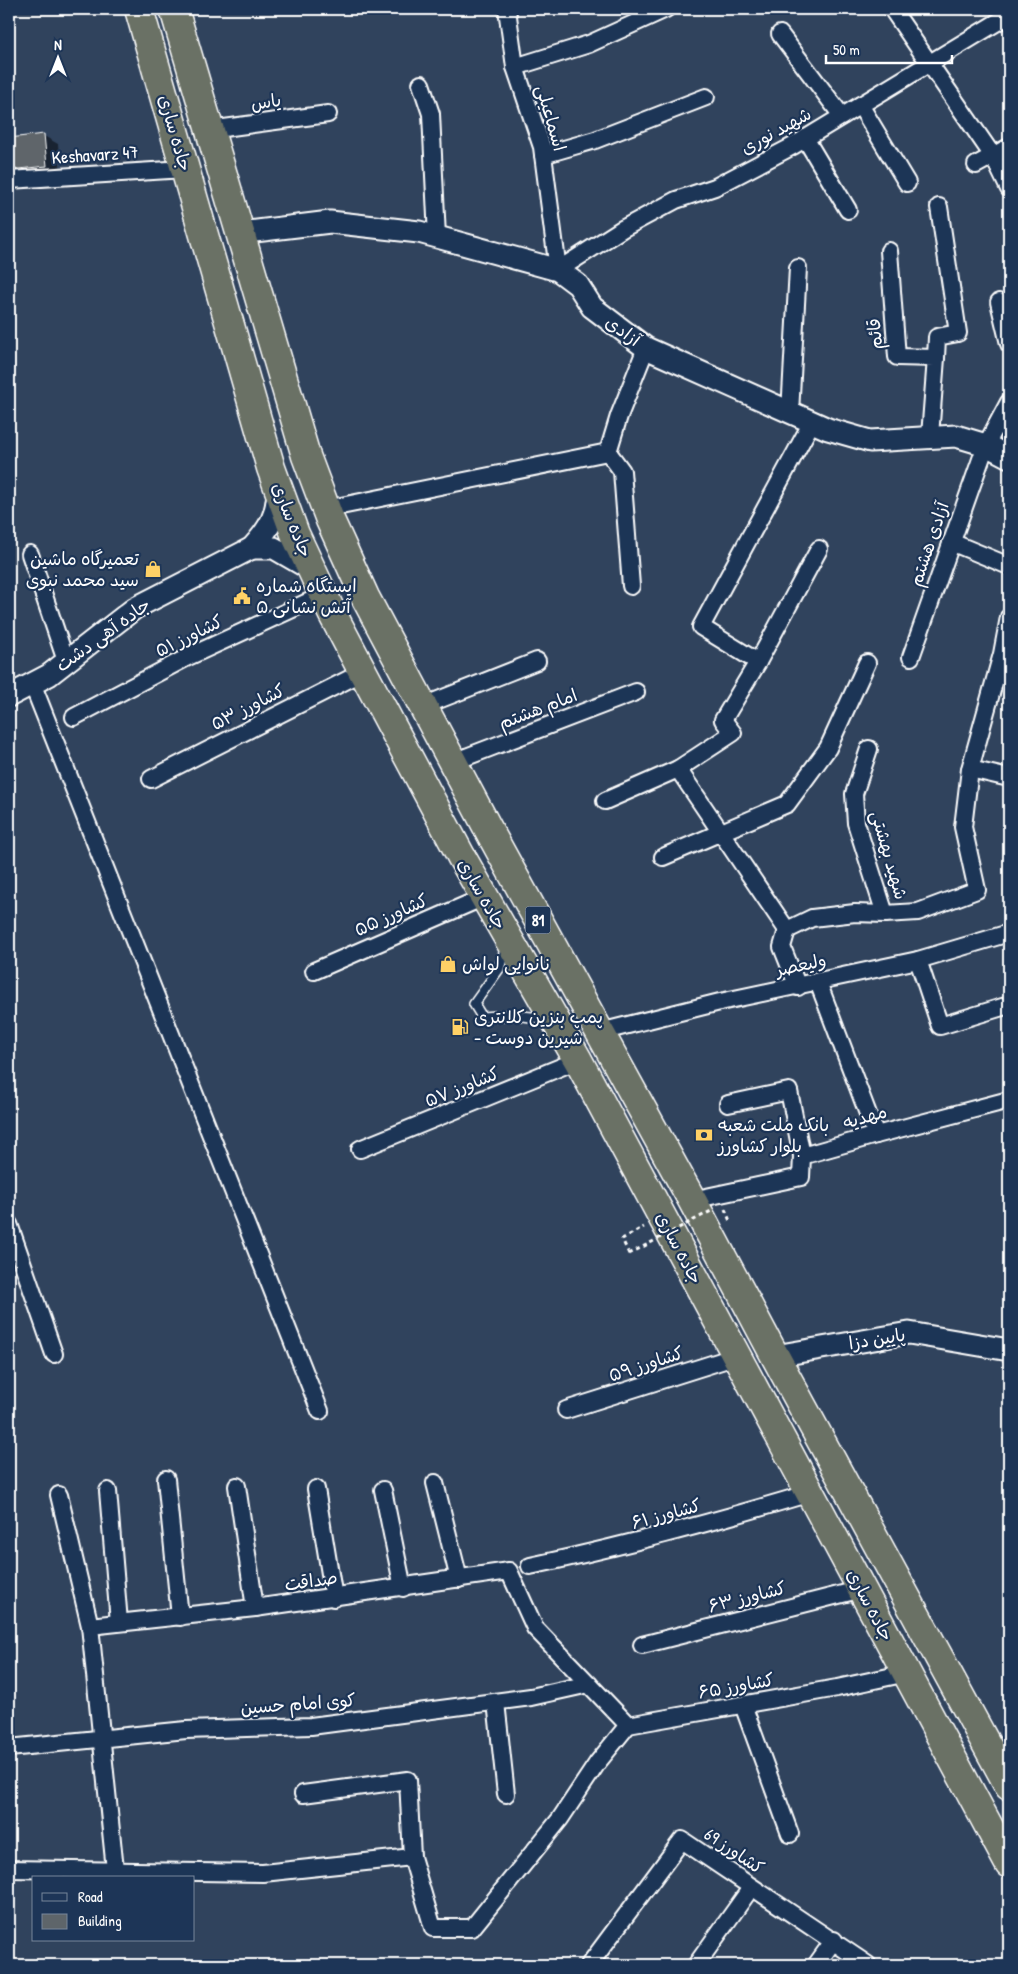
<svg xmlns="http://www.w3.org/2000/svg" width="1018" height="1974" font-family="'Patrick Hand','Playpen Sans Arabic',sans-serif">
  <rect width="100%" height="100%" fill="#30435d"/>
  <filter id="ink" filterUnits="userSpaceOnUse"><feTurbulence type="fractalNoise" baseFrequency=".02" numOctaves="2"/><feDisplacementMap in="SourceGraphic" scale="10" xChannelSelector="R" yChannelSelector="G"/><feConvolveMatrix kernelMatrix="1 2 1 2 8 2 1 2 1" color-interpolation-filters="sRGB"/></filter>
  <g filter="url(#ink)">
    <path fill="#0007" d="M44,136L58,144L61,174L9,175V139Z"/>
    <path fill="#5e656a" stroke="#fff" d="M44,134L47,166L9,170V138Z"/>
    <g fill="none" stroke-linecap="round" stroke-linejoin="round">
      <g stroke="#fff" stroke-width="12">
        <path id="service" d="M506,946L499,969L474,1004L482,1017L513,1015L549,1019"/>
      </g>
      <g stroke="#fff" stroke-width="20">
        <g id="minor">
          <path d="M507,9L515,67L542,147L558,270L622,229L676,200L715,187L793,146L1009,15"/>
          <path d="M892,9L993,156L1009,189"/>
          <path d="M780,34L842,116"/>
          <path d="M515,67L589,44L666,9"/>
          <path d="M421,84L431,114L437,237"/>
          <path d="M860,105L907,183"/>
          <path d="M209,130L328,114"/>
          <path d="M805,138L848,210"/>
          <path d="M543,155L595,140L706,97"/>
          <path d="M976,165L1009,147"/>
          <path d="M9,180L185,169"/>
          <path d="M889,251L897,357L936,358L930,436"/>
          <path d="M999,302L1009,344"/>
          <path d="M936,358L937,337L958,333L939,207"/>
          <path d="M790,413L798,268"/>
          <path d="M608,452L622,471L631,586"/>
          <path d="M326,509L608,452L619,416L646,348"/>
          <path d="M951,542L1009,566"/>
          <path d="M30,554L66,661"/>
          <path d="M911,657L986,445L1009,402"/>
          <path d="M758,662L819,549"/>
          <path d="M32,683L320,1411"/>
          <path d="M423,706L537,661"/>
          <path d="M74,717L188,657L323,595"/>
          <path d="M869,749L854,794L856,823L885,914"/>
          <path d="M453,762L636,692"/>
          <path d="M970,769L1009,778"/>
          <path d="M151,779L363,672"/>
          <path d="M605,801L678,769"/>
          <path d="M663,857L787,804L828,748L867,663"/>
          <path d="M787,930L812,918L855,913L885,914L918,912L977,890L963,827L970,769L1002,654L1009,617"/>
          <path d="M918,960L940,1026L1009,1005"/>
          <path d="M314,971L484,897"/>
          <path d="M818,982L876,1135"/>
          <path d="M798,987L782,947L787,930L678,769L733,733L723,720L758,662L701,627L812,422"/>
          <path d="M600,1032L720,1002L918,960L1009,933"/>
          <path d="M728,1104L789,1091L802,1156"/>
          <path d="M360,1149L578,1060"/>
          <path d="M692,1200L801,1177L802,1156L876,1135L1009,1100"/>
          <path d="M9,1224L54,1354"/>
          <path d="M566,1410L737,1356"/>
          <path d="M166,1479L180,1617"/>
          <path d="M435,1483L459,1579"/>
          <path d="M237,1486L255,1608"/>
          <path d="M316,1489L334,1598"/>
          <path d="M383,1490L403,1588"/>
          <path d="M108,1491L119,1622"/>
          <path d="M59,1495L90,1626"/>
          <path d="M530,1566C625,1546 717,1521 810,1493"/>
          <path d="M642,1645L862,1589"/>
          <path d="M496,1702L506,1794"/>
          <path d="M743,1705L790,1834"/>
          <path d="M9,1748L186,1730L311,1726L531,1697L589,1684"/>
          <path d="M412,1857L433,1928H472L560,1819L598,1762L628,1725"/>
          <path d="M9,1869L263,1873L412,1857L408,1780L303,1794"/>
          <path d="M115,1870L90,1626L255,1608L509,1571L535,1628L628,1725L837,1688L907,1673"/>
          <path d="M589,1965L682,1840L868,1965"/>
          <path d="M696,1965L751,1888"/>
          <path d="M816,1965L834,1940"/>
        </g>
      </g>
      <g stroke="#fff" stroke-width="25">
        <g id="tertiary">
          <path d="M240,233L330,222L419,232L558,270L578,285L592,307L646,348L828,429L870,441L956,436L986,445L1009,457"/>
          <path d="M252,548H274L312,570"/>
          <path d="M9,696L49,675L135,608L252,548C270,528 277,516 278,490"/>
          <path d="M775,1356L909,1333L1009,1350"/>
        </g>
      </g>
      <g stroke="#fff" stroke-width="31">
        <g id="trunk">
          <path d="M139,9L271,468L295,534L332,613L363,672L461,856L578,1060L1009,1864"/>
          <path d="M174,9L306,456L330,520L365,597L493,838L692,1200L775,1356L1009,1786"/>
        </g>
      </g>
      <g stroke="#fff" stroke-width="3" stroke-dasharray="4 4" stroke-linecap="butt">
        <path d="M725,1209L730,1221L727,1222"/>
        <path d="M629,1254L622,1239L644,1227"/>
      </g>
      <use href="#service" stroke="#1d3557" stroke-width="9"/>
      <use href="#minor" stroke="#1d3557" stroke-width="16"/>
      <use href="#tertiary" stroke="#1d3557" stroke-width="21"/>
      <use href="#trunk" stroke="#6b7165" stroke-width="28"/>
      <path stroke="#fff" stroke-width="3" stroke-dasharray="4 4" stroke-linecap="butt" d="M629,1254L713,1210"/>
    </g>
  </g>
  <defs>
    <g id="shop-bare" transform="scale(1.35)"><path d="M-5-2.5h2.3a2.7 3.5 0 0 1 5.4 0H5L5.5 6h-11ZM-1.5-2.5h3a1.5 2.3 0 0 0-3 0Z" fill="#ffd166" stroke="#1d3557" stroke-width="2.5" paint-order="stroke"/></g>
    <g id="civic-bare" transform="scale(1.35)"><path d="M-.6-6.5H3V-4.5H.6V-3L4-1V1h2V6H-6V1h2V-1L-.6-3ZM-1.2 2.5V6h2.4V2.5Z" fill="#ffd166" stroke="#1d3557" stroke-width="2.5" paint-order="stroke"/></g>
    <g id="fuel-bare" transform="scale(1.35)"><path d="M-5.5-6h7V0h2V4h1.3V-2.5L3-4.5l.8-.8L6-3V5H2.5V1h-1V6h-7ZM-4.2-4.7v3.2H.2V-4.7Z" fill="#ffd166" stroke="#1d3557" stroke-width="2.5" paint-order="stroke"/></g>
    <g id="bank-bare" transform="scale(1.35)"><path d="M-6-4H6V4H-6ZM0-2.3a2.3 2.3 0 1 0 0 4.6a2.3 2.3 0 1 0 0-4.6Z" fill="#ffd166" stroke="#1d3557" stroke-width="2.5" paint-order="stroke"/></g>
  </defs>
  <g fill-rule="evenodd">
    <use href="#shop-bare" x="153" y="569"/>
    <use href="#civic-bare" x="242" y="596"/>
    <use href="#shop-bare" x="448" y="964"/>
    <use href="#fuel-bare" x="460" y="1027"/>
    <use href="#bank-bare" x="704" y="1135"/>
  </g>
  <g text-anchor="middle" stroke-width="4.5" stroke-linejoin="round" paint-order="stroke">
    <rect fill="#1d3557" stroke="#bbc2cd" stroke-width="1" x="525.5" y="906.5" width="25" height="27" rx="4"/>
    <g font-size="16" font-weight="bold" fill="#fff">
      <text x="538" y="926">81</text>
    </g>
    <g font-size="18" fill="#fff" stroke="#1d3557">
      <text transform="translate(266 102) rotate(-8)" y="6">یاس</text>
      <text transform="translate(551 118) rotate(74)" y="6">اسماعیلی</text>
      <text transform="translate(776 131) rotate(-29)" y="6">شهید نوری</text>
      <text transform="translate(175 133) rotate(74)" y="6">جاده ساری</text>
      <text transform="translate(95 155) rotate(-4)" y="6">Keshavarz 47</text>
      <text transform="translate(623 331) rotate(36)" y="6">آزادی</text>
      <text transform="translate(875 334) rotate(-95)" y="6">قائم</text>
      <text transform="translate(292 520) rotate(68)" y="6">جاده ساری</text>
      <text transform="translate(929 544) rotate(-71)" y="6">آزادی هشتم</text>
      <text transform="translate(103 635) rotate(-36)" y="6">جاده آهی دشت</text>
      <text transform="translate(189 636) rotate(-26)" y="6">کشاورز ۵۱</text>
      <text transform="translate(248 707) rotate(-27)" y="6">کشاورز ۵۳</text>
      <text transform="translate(538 709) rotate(-21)" y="6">امام هشتم</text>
      <text transform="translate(889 855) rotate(74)" y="6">شهید بهشتی</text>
      <text transform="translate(482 894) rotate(60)" y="6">جاده ساری</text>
      <text transform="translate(391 915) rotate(-24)" y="6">کشاورز ۵۵</text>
      <text transform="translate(801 965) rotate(-12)" y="6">ولیعصر</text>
      <text transform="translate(462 1087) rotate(-22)" y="6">کشاورز ۵۷</text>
      <text transform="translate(865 1117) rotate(-16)" y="6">مهدیه</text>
      <text transform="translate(679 1248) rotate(62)" y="6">جاده ساری</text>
      <text transform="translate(877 1339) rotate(-9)" y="6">پایین دزا</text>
      <text transform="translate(646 1364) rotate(-18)" y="6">کشاورز ۵۹</text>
      <text transform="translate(666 1514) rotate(-15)" y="6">کشاورز ۶۱</text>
      <text transform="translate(311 1581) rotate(-8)" y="6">صداقت</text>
      <text transform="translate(747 1597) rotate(-14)" y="6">کشاورز ۶۳</text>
      <text transform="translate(870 1605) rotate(62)" y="6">جاده ساری</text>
      <text transform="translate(736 1686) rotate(-10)" y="6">کشاورز ۶۵</text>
      <text transform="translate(298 1704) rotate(-4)" y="6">کوی امام حسین</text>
      <text transform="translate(734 1851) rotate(34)" y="6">کشاورز 69</text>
    </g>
    <g font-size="18" fill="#fff" stroke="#1d3557" text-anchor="start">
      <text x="139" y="565" text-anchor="end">تعمیرگاه ماشین<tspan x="139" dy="21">سید محمد نبوی</tspan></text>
      <text x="256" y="592">ایستگاه شماره<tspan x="256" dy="21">۵ آتش نشانی</tspan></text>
      <text x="462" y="970">نانوایی لواش</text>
      <text x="474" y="1023">پمپ بنزین کلانتری<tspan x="474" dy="21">- شیرین دوست</tspan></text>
      <text x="718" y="1131">بانک ملت شعبه<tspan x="718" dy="21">بلوار کشاورز</tspan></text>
    </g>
  </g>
  <rect width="1018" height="1974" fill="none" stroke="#1d3557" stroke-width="30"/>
  <rect x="15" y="15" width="988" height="1944" fill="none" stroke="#fff" stroke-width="2" filter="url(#ink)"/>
  <rect x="32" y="1876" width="162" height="65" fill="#1d3557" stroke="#77869a"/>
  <rect x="42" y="1893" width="25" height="8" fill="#1d3557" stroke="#77869a"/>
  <text x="78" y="1902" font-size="15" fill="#ffffff">Road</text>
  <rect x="42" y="1914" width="25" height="15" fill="#5e656a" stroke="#77869a"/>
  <text x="78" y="1926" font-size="15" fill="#ffffff">Building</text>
  <g transform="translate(58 58)" stroke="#1d3557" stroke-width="4" paint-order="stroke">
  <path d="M0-4L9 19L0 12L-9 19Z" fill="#ffffff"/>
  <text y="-8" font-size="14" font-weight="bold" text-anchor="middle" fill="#ffffff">N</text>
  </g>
  <path d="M826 55v8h126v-8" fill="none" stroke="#ffffff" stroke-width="2.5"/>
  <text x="833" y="55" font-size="15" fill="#ffffff" stroke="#1d3557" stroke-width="4" paint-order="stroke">50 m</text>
</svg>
